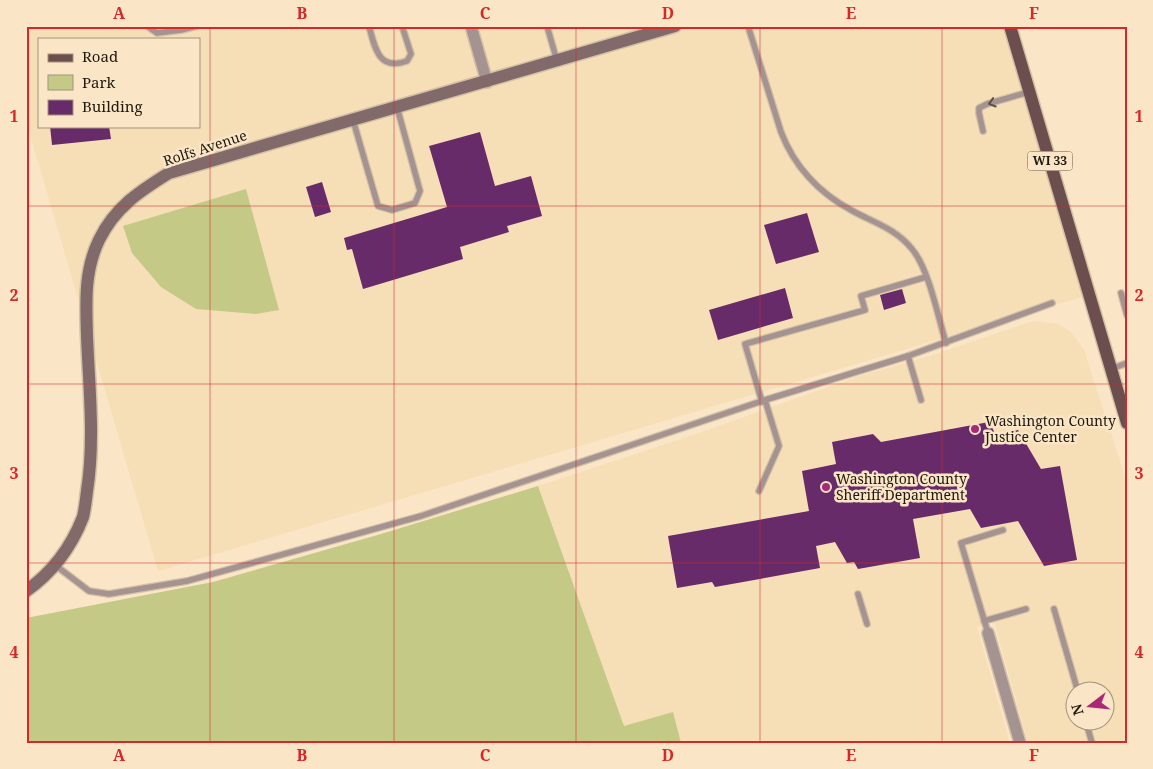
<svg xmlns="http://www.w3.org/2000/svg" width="1153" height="769" font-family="'Noto Serif',serif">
  <rect width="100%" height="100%" fill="#fae5c6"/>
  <g fill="#f6deb7" fill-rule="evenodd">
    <path d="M26,26H1003L1089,295L158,571L26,121ZM39,39H199V126H39Z"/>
    <path d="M1036,321L1058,324L1071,332L1084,350L1127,483V743H1028L994,622L977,627L1010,743H681L672,713L624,726L538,486L699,433L859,376L933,355L1027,323ZM1076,692H1106V722H1076Z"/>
  </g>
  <g fill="#c4ca85">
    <path d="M246,189L279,310L256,314L196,309L161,287L132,253L123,226Z"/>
    <path d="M538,486L624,726L673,712L681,743H26V618L213,582L381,534Z"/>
  </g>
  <g fill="#682b69">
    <path d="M50,126H109L111,139L52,145Z"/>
    <path d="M480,132L495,186L531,176L542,216L507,226L509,232L460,247L463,259L363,289L352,249L347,250L344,238L447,207L429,146Z"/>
    <path d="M322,182L331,212L315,217L306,187Z"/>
    <path d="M807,213L819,252L776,264L764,225Z"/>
    <path d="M785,288L793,318L718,340L709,310Z"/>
    <path d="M902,289L906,303L884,310L880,295Z"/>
    <path d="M989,422L996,435L1018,430L1041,469L1060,466L1077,560L1044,566L1018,521L981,528L970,509L913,519L920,558L858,569L854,562L847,563L835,542L816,546L820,568L715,587L712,582L677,588L668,536L809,511L802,471L836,464L832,442L873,434L881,442Z"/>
  </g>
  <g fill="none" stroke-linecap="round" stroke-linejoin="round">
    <g stroke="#d3c0a5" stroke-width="8">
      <g id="lane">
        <path d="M147,26L157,33L181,30L197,26"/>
        <path d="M369,26C375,49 379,71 407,61L411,54L402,26"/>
        <path d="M547,26L557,61"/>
        <path d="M748,26L781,132C794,166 819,193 851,210C874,223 895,228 912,249C929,269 938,317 946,343"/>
        <path d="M353,120L378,206L392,210L415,203L420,191L397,107"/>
        <path d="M983,131L979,113V108L987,104L1029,92"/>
        <path d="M1121,293L1127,315"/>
        <path d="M908,356L921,400"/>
        <path d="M1111,369L1127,363"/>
        <path d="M762,402L745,344L865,310L861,296L926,277"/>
        <path d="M759,491L779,446L765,400"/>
        <path d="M55,565L89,591L109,594L187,581L421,516L765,400L908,356L1052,303"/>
        <path d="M858,594L867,624"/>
        <path d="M1054,609L1078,692"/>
        <path d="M984,621L1026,609"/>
        <path d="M988,633L961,543L1003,530"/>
        <path d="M1086,722L1092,743"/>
      </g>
    </g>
    <g stroke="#d3c0a5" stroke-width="14">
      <g id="street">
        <path d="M471,26L487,82"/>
        <path d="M988,633L1020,743"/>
      </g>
    </g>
    <g stroke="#d3c0a5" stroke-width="15">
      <path id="secondary" d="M26,591C53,572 71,548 83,517C85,509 86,499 87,491C95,440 89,387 87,336C86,303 84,271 99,240C115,207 140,191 169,173L675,26"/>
    </g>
    <g stroke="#d3c0a5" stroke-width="15">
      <path id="primary" d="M1010,26L1127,423"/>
    </g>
    <use href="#lane" stroke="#a59392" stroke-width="5.5"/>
    <use href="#street" stroke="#a59392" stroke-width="11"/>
    <use href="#secondary" stroke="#836a6a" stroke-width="12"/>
    <use href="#primary" stroke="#6b4e4d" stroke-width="12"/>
  </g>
  <defs><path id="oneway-chevron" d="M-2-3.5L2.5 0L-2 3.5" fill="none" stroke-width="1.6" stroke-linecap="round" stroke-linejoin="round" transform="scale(1.25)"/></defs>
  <use stroke="#5b4f49" href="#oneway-chevron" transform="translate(992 103) rotate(163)"/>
  <path fill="none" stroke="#d62828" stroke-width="1" stroke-opacity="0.55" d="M210,26V743M394,26V743M576,26V743M760,26V743M942,26V743M26,206H1127M26,384H1127M26,563H1127"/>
  <g fill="#aa2977" stroke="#fae5c6" stroke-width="2">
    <circle cx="975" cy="429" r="5"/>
    <circle cx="826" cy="487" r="5"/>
  </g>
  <g text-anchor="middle" stroke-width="5" stroke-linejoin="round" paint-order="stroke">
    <rect fill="#fae5c6" stroke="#615644" stroke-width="1" x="1027.5" y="151.5" width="45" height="19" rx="4"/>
    <g font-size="12" font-weight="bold" fill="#1f180d">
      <text x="1050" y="165">WI 33</text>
    </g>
    <g font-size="14" fill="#1f180d" stroke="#fae5c6">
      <text transform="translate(205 148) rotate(-18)" y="5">Rolfs Avenue</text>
    </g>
    <g font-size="14" fill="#1f180d" stroke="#fae5c6" text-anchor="start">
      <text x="985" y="426">Washington County<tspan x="985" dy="16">Justice Center</tspan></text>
      <text x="836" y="484">Washington County<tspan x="836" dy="16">Sheriff Department</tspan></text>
    </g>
  </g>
  <rect width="1153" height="769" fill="none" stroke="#fae5c6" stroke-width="55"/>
  <rect x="38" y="38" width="162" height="90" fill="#fae5c6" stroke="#a2937c"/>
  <rect x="48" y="54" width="25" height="8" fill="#6b4e4d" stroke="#a2937c"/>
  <text x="82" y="62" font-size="15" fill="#1f180d">Road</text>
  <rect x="48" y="75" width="25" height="15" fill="#c4ca85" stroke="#a2937c"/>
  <text x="82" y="88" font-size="15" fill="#1f180d">Park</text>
  <rect x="48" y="100" width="25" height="15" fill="#682b69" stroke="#a2937c"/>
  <text x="82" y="112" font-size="15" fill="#1f180d">Building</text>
  <g transform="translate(1090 706) rotate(254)"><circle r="24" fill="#fae5c6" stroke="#a2937c"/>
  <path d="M0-4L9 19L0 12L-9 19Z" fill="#aa2977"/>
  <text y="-8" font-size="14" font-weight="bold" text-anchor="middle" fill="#1f180d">N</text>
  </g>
  <rect x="28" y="28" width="1098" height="714" fill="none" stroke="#d62828" stroke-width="2"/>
  <g font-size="16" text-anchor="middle" font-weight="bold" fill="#d62828">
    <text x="119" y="19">A</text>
    <text x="302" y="19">B</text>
    <text x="485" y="19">C</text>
    <text x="668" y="19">D</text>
    <text x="851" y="19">E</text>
    <text x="1034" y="19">F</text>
    <text x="14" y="122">1</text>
    <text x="1139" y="122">1</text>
    <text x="14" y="301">2</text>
    <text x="1139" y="301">2</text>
    <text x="14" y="479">3</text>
    <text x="1139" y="479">3</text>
    <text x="14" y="658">4</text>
    <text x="1139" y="658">4</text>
    <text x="119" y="761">A</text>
    <text x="302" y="761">B</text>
    <text x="485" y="761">C</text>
    <text x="668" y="761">D</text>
    <text x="851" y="761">E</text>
    <text x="1034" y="761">F</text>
  </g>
</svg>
